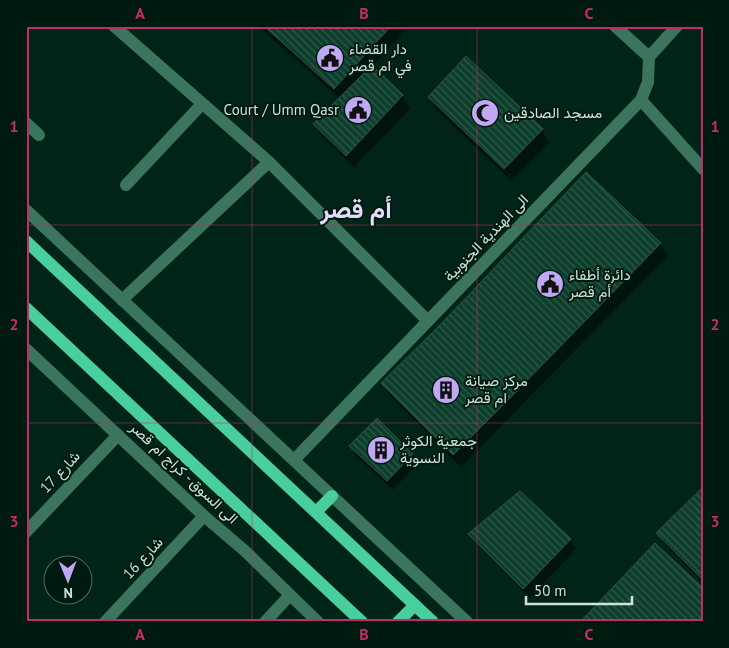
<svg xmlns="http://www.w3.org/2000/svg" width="729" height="648" font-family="'PT Sans',Vazirmatn,sans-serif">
  <defs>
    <pattern id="building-back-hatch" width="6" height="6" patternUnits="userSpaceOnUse" patternTransform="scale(1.25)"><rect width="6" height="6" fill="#0d3e2c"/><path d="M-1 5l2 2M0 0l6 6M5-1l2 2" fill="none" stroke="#2f5a4a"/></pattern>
  </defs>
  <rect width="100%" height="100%" fill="#002518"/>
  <g fill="#0007">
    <path d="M258,26H409L372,67L402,96L410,109L354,167L322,137L314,125L340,99Z"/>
    <path d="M429,97L542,130L549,142L512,181L436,110Z"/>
    <path d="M660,244L668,256L461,467L390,396L383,383L440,327Z"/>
    <path d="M351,446L412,454L418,464L393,490L356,456Z"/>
    <path d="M703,489V582L663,542L658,533Z"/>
    <path d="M470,534L570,539L576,549L530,598L475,543Z"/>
  </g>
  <g fill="url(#building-back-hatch)" stroke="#305444">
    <path d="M264,26H391L334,89Z"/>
    <path d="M466,56L543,129L504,169L428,97Z"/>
    <path d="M372,65L403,95L346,156L313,124Z"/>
    <path d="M586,172L661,243L510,398L439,326Z"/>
    <path d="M439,326L510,398L453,455L381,383Z"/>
    <path d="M377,418L413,454L387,481L349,446Z"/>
    <path d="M703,487V580L656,533Z"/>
    <path d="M520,491L571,539L523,589L468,534Z"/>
    <path d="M655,543L703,588V622H580Z"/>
  </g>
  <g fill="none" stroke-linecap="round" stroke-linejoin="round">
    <g stroke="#3b755d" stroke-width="12">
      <path d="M114,26L269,162L428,321"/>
      <path d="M615,26L649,57"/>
      <path d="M641,100L703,169"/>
      <path d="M26,123L39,135"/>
      <path d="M126,185L202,104"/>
      <path d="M26,210L467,622"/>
      <path d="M122,300L269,162"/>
      <path d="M26,349L204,516L245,551L318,622"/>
      <path d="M294,460L641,100L648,82L649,57L677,26"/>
      <path d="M26,532L118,435"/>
      <path d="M105,622L204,516"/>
      <path d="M265,622L290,595"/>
    </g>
    <g stroke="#49cf9e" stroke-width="12">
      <path d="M26,241L433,622"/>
      <path d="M26,308L362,622"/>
      <path d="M316,512L332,496"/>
      <path d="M398,622L415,605"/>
    </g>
  </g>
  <path fill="none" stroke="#c32c68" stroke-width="1" stroke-opacity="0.55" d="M252,26V622M477,26V622M26,225H703M26,423H703"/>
  <defs>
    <g id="civic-disc" transform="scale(1.4375)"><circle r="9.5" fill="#c0a8f4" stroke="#011a10"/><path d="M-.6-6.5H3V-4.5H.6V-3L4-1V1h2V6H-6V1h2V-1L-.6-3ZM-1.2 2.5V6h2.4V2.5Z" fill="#111"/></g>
    <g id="mosque-disc" transform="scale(1.4375)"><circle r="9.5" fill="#c0a8f4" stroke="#011a10"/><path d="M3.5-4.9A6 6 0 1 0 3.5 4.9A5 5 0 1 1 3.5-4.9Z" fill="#111"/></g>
    <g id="building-disc" transform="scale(1.4375)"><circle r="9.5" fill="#c0a8f4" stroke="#011a10"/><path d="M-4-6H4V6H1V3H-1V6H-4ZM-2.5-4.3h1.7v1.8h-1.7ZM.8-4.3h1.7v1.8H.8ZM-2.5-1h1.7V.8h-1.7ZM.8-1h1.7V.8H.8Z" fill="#111"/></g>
  </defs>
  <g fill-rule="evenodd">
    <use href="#civic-disc" x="330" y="58"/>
    <use href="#civic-disc" x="358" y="110"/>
    <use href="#mosque-disc" x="485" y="113"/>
    <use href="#civic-disc" x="550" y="284"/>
    <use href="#building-disc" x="446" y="390"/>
    <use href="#building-disc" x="381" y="450"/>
  </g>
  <g text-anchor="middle" stroke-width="4" stroke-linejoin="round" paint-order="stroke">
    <g font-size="15" fill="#cee2d8" stroke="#011a10" text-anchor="start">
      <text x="349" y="54">دار القضاء<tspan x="349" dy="17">في ام قصر</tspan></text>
      <text x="339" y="115" text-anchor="end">Court / Umm Qasr</text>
      <text x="504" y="118">مسجد الصادقين</text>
      <text x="569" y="280">دائرة أطفاء<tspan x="569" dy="17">أم قصر</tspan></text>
      <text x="465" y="386">مركز صيانة<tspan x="465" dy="17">ام قصر</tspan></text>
      <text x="400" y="446">جمعية الكوثر<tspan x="400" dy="17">النسوية</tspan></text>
    </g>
    <g font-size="15" fill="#cee2d8" stroke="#011a10">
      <text transform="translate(486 238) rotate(-46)" y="5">الى الهندية الجنوبية</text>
      <text transform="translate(60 472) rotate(-47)" y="5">شارع 17</text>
      <text transform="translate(184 473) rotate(43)" y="5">الى السوق - كراج ام قصر</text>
      <text transform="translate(143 558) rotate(-47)" y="5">شارع 16</text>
    </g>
    <g font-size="25" font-weight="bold" fill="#e2daf7" stroke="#011a10">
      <text x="356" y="218">أم قصر</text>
    </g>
  </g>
  <rect width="729" height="648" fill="none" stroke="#011a10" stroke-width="55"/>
  <g transform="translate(68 580) rotate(179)"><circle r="24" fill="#011a10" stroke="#536a60"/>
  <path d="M0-4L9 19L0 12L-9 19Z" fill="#c0a8f4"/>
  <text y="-8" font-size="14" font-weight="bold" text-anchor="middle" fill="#cee2d8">N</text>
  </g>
  <path d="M526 596v8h106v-8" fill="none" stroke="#cee2d8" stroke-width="2.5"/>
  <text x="534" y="596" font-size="15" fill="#cee2d8" stroke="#011a10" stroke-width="4" paint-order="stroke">50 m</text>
  <rect x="28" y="28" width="674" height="592" fill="none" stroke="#c32c68" stroke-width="2"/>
  <g font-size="16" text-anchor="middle" font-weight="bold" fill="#c32c68">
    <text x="140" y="19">A</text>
    <text x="364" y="19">B</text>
    <text x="589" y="19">C</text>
    <text x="14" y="132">1</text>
    <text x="715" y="132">1</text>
    <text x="14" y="330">2</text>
    <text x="715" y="330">2</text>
    <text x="14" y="527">3</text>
    <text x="715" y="527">3</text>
    <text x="140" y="640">A</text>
    <text x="364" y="640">B</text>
    <text x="589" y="640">C</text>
  </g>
</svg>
